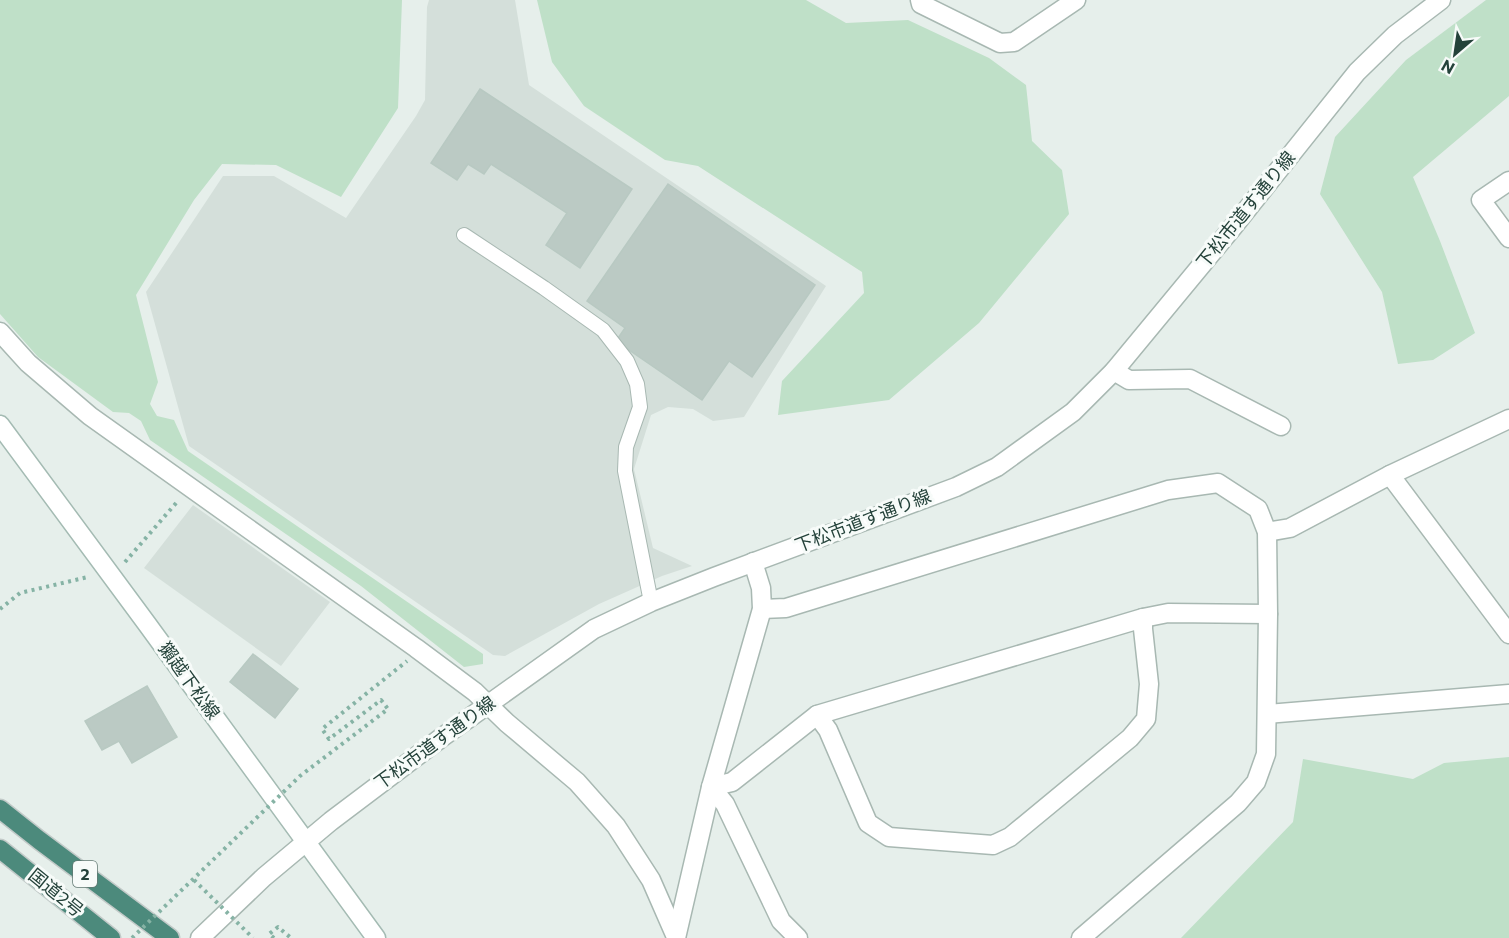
<svg xmlns="http://www.w3.org/2000/svg" width="1509" height="938" font-family="Commissioner,'Noto Sans JP',sans-serif">
  <rect width="100%" height="100%" fill="#e6efeb"/>
  <g fill="#d4dfda">
    <path d="M429,0H515L529,85L826,286L744,417L713,421L693,409L668,407L651,415L634,469L653,548L692,566L662,576L599,604L505,656L493,655L189,446L146,292L223,176H274L346,218L416,116L425,100L427,7Z"/>
    <path d="M193,505L330,602L281,666L144,568Z"/>
  </g>
  <g fill="#bfe0c8">
    <path d="M0,0H402L398,108L341,197L276,165L222,164L194,200L136,295L158,382L150,404L157,416L174,420L188,451L483,654V664L464,667L361,586L150,440L141,421L129,413L113,412L38,357L0,314Z"/>
    <path d="M537,0H806L846,23L908,20L989,58L1026,85L1032,141L1062,170L1069,214L979,323L889,400L778,415L782,381L864,293L862,272L698,166L665,160L584,106L552,62Z"/>
    <path d="M1486,0H1509V96L1413,177L1440,241L1475,333L1433,360L1398,364L1382,292L1320,194L1335,137L1406,60Z"/>
    <path d="M1509,757V938H1181L1293,822L1303,759L1413,779L1444,763Z"/>
  </g>
  <g fill="#bbcac4" stroke="#b8c9c2" stroke-width="1.5">
    <path d="M480,89L632,189L580,268L546,245L567,213L491,164L484,174L468,164L457,180L431,163Z"/>
    <path d="M668,184L815,285L752,377L729,361L702,400L616,341L625,328L587,301Z"/>
    <path d="M253,654L298,689L275,718L230,682Z"/>
    <path d="M147,686L177,737L132,763L119,741L102,750L85,721Z"/>
  </g>
  <g fill="none" stroke-linecap="round" stroke-linejoin="round">
    <g stroke="#a8b8b2" stroke-width="16">
      <path id="service" d="M464,235L544,288L603,330L627,361L637,384L640,407L626,447L625,471L651,602"/>
    </g>
    <g stroke="#a8b8b2" stroke-width="21">
      <g id="minor">
        <path d="M920,0L921,4L1000,43L1014,42L1076,0"/>
        <path d="M1509,181L1481,200L1509,238"/>
        <path d="M0,332L28,363L90,416L416,648L475,692L507,723L577,782L616,826L651,880L676,937"/>
        <path d="M1114,371L1129,380L1190,379L1281,426"/>
        <path d="M1390,475L1509,634"/>
        <path d="M1267,532L1290,528L1390,475L1509,419"/>
        <path d="M762,609L786,608L1168,490L1218,483L1258,509L1267,532L1268,614L1266,754L1256,782L1238,803L1081,938"/>
        <path d="M1268,714L1509,694"/>
        <path d="M817,715L828,730L868,823L889,837L993,845L1010,837L1130,738L1146,719L1149,684L1143,629V618"/>
        <path d="M676,938L711,787L762,609L761,588L753,562"/>
        <path d="M798,938L781,921L725,804L711,787L732,782L817,715L1143,618L1168,613L1268,614"/>
      </g>
    </g>
    <g stroke="#a8b8b2" stroke-width="21">
      <path id="tertiary" d="M200,938L264,877L331,821L441,738L594,629L651,602L714,577L956,487L997,467L1073,412L1114,371L1233,227L1357,72L1395,35L1441,0"/>
    </g>
    <g stroke="#a4bbb3" stroke-width="21">
      <path id="secondary" d="M0,425L147,624L376,938"/>
    </g>
    <g stroke="#c2cac8" stroke-width="21">
      <g id="trunk">
        <path d="M0,809L39,840L170,938"/>
        <path d="M0,849L111,938"/>
      </g>
    </g>
    <g stroke="#86b3a5" stroke-width="4" stroke-dasharray="3 4.5" stroke-linecap="butt">
      <path d="M125,562L177,502"/>
      <path d="M0,609L20,593L88,577"/>
      <path d="M274,938L269,934L278,927L291,938"/>
    </g>
    <use href="#service" stroke="#fff" stroke-width="14"/>
    <use href="#minor" stroke="#fff" stroke-width="18"/>
    <use href="#tertiary" stroke="#fff" stroke-width="18"/>
    <use href="#secondary" stroke="#fff" stroke-width="18"/>
    <use href="#trunk" stroke="#4c8a7c" stroke-width="18"/>
    <g stroke="#86b3a5" stroke-width="4" stroke-dasharray="3 4.5" stroke-linecap="butt">
      <path d="M194,880L253,938"/>
      <path d="M132,938L300,776L388,709L381,700L329,739L322,729L407,661"/>
    </g>
  </g>
  <g text-anchor="middle" stroke-width="6" stroke-linejoin="round" paint-order="stroke">
    <rect fill="#f7fbf9" stroke="#637a73" stroke-width="1.5" x="73" y="861" width="24" height="26" rx="4.5"/>
    <g font-size="16" font-weight="bold" fill="#24423a">
      <text x="85" y="880">2</text>
    </g>
    <g font-size="18" fill="#24423a" stroke="#f7fbf9">
      <text transform="translate(1246 210) rotate(-51)" y="6">下松市道す通り線</text>
      <text transform="translate(863 521) rotate(-21)" y="6">下松市道す通り線</text>
      <text transform="translate(189 681) rotate(54)" y="6">獺越下松線</text>
      <text transform="translate(435 743) rotate(-36)" y="6">下松市道す通り線</text>
      <text transform="translate(56 893) rotate(39)" y="6">国道2号</text>
    </g>
  </g>
  <g transform="translate(1455 54) rotate(209)" stroke="#f7fbf9" stroke-width="4.5" paint-order="stroke">
  <path d="M0-4.5L10 22L0 15L-10 22Z" fill="#24423a"/>
  <text y="-9" font-size="16" font-weight="bold" text-anchor="middle" fill="#24423a">N</text>
  </g>
</svg>
